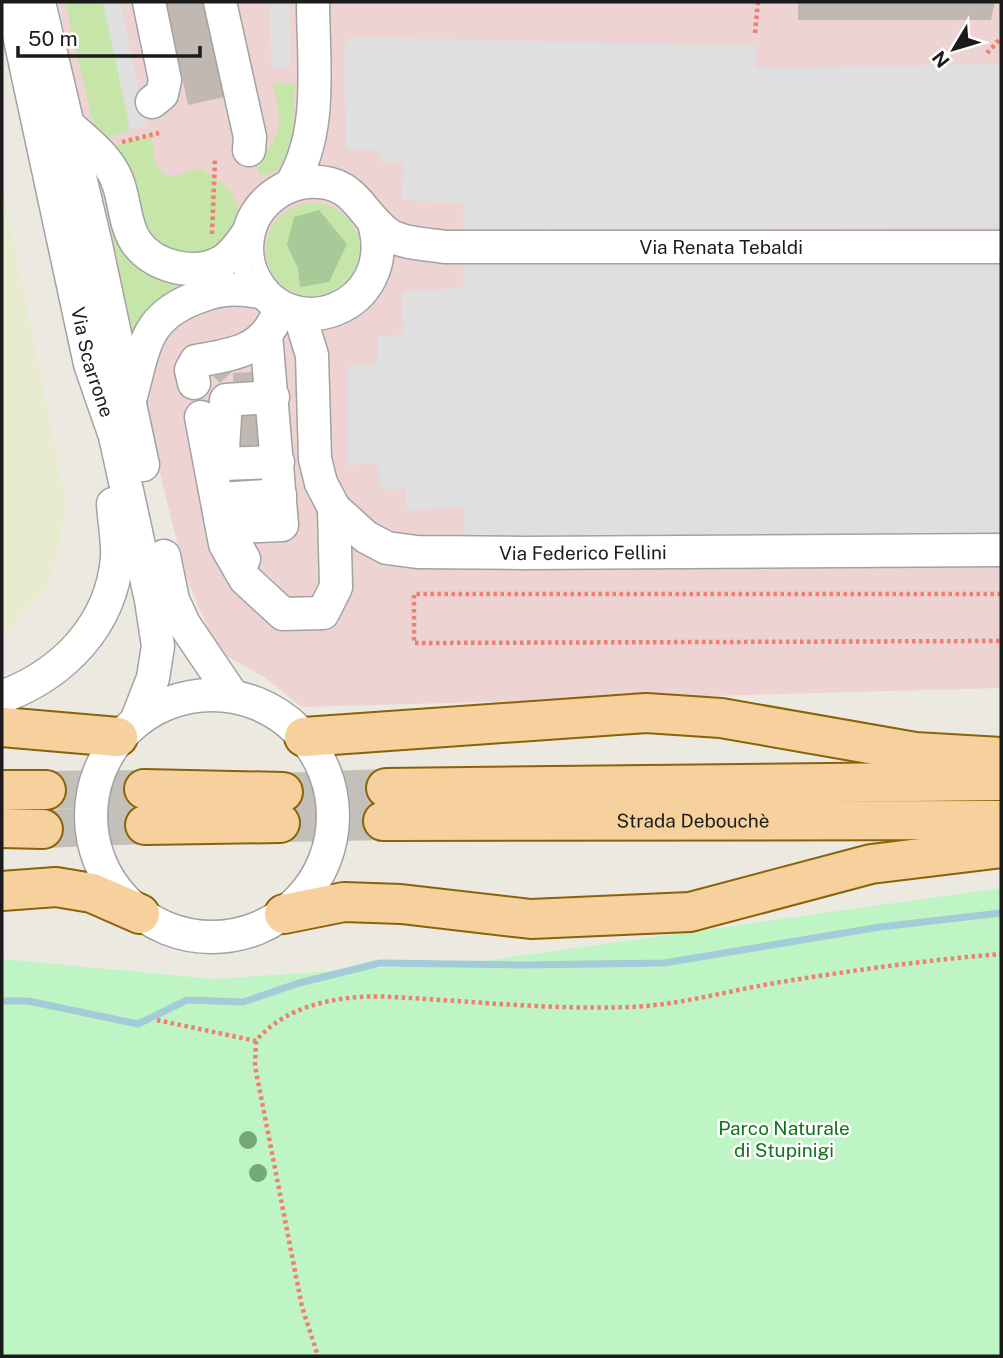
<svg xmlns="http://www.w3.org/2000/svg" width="1003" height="1358" font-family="'Public Sans',sans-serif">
  <rect width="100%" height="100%" fill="#ece9e1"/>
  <path fill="#edd3d1" d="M58,2H1001V688L302,707L264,677L218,651L185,575L146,415Z"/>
  <path fill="#e8ebcd" d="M2,185L66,504L51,581L10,627L2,630Z"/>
  <g fill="#c5e5a9">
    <path d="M65,2H103L130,130L108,137L93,123Z"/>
    <path d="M295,83C292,113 302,175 260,175L253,159C286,143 281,114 273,84Z"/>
    <path d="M151,136L155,160L163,175L175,176L200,168C294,219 194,292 151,234C139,218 136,192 131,173C128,163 121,154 116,145Z"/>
    <path d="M99,176L122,234L208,276L135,341Z"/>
    <circle cx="313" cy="250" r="47"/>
  </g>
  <path fill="#a6ca98" d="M319,210L347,244L329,282L300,287L298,268L287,245L294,217Z"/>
  <path fill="#bff5c5" d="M1001,888V1356H2V959L214,979L484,961Z"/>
  <g fill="#dfdfdf">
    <path d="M103,2H120L147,126L130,130Z"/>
    <path d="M270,2H290V68H271Z"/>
    <path d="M348,37L755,46L756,68L1001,64V227L463,230V203L402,200L403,162H379V151L346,149L344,48Z"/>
    <path d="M1001,262V536H465L464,507L407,511L406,489H381L378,464L347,465V366L378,364V337L403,334L402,291L463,288V264Z"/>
  </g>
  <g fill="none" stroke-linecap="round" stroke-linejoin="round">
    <path stroke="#a4cbd8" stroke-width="7" d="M2,1001H28L138,1024L187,1000L243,1002L299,983L380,963L522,965L664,963L880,927L1001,913"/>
  </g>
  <g fill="#c1b8b1">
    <path d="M166,2H213L233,95L188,105Z"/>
    <path d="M798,2H995L991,20H798Z"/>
    <path d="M230,360L237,367L220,383L213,376Z"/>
    <path d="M267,371L273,536L238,539L233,373Z"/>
  </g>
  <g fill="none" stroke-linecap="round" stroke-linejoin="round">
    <g stroke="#c2c0b9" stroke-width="38" stroke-dasharray="38 19" stroke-linecap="butt">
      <path d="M46,790L144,789"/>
      <path d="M283,792L386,788"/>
      <path d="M280,823L383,821"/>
      <path d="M43,829L145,825"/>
    </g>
    <g stroke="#a2a2a2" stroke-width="35">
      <g id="minor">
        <path id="s1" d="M12,2L90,364L115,436L151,600L158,646L153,678L137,719"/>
        <path d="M39,2L96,245L143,465"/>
        <path d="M149,2L165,80L162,94L152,102"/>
        <path d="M220,2L250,137L249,150"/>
        <path d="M67,124C85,140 108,157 117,180C125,199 124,224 136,242C154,268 196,277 223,261C234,254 241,243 248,233"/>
        <path d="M290,186C324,133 313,62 313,2"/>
        <path id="s2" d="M373,220C402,309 284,352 251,271C245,255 246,236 253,220C263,199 285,184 307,182C356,179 358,212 388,234C403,244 427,244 445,247H1001"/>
        <path id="s3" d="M299,313L312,355L315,459L321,483L334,508L366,537L387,548L417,552L524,553L1001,550"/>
        <path d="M194,383L191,370L196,361C228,355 259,353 275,320"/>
        <path d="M130,400C145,347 143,316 201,296C223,288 241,288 264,293"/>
        <path d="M201,417L225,544L245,579L283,614L323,613L336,587L334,508"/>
        <path d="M222,464L278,462"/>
        <path d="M222,466L226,400L273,397"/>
        <path d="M220,499L280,495"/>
        <path d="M164,556L173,600L184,624L232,695"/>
        <path d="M244,559L237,547L234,527L282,525L266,334"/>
        <circle cx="212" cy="816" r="121"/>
        <path d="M2,697C63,674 111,626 117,558C118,541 114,521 113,504"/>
      </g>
    </g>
    <g stroke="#8a6208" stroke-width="42">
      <g id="major">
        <path d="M2,727L118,737"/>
        <path d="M304,737L646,713L721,718L915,752L1001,757"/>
        <path d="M386,788L1001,781"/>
        <path d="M144,789L283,792"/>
        <path d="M2,790H46"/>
        <path id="s4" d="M383,821L1001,820"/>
        <path d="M145,825L280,823"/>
        <path d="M2,828L43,829"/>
        <path d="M2,891L56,887L92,893L140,914"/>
        <path d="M284,914L344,902L401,904L531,919L690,912L871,864L1001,848"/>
      </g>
    </g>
    <g stroke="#f17e6e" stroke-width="4.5" stroke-dasharray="3.5 3.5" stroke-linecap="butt">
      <path d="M755,33L758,2"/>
      <path d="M987,53L1001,38"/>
      <path d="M122,142L159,133"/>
      <path d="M212,234L215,160"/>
      <path d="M1001,594H414V643L1001,641"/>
      <path d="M157,1020L256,1041C287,1003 346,994 392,997C471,1001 551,1010 630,1007C681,1005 731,990 781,982C854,970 928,960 1001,954"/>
      <path d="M256,1041L255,1066L302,1307L318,1356"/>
    </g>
    <use href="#minor" stroke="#fff" stroke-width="32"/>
    <use href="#major" stroke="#f6d19d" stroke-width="38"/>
  </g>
  <g fill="#74a874">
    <circle cx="248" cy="1140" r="9"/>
    <circle cx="258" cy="1173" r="9"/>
  </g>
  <g text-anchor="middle" stroke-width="5" stroke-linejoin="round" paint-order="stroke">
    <g font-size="19" fill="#1b1b1b" stroke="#fff">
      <text dy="7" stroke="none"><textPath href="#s2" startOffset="768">Via Renata Tebaldi</textPath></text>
      <text dy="7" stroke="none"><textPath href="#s1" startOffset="369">Via Scarrone</textPath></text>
      <text dy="7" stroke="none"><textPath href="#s3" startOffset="464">Via Federico Fellini</textPath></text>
      <text dy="7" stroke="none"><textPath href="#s4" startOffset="310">Strada Debouchè</textPath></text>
    </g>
    <g font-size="19" fill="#11721b" stroke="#fff">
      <text x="784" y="1135">Parco Naturale<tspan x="784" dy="22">di Stupinigi</tspan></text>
    </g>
  </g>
  <rect width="1003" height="1358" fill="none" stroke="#1b1b1b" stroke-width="7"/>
  <g transform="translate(954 49) rotate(232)" stroke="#ffffff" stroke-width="5" paint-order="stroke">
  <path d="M0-5L12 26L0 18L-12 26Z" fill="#1b1b1b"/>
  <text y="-10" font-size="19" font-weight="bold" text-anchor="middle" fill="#1b1b1b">N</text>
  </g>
  <path d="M18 46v10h182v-10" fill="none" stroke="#1b1b1b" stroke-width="3.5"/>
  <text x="28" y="46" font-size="21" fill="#1b1b1b" stroke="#ffffff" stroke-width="5" paint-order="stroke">50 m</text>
</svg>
